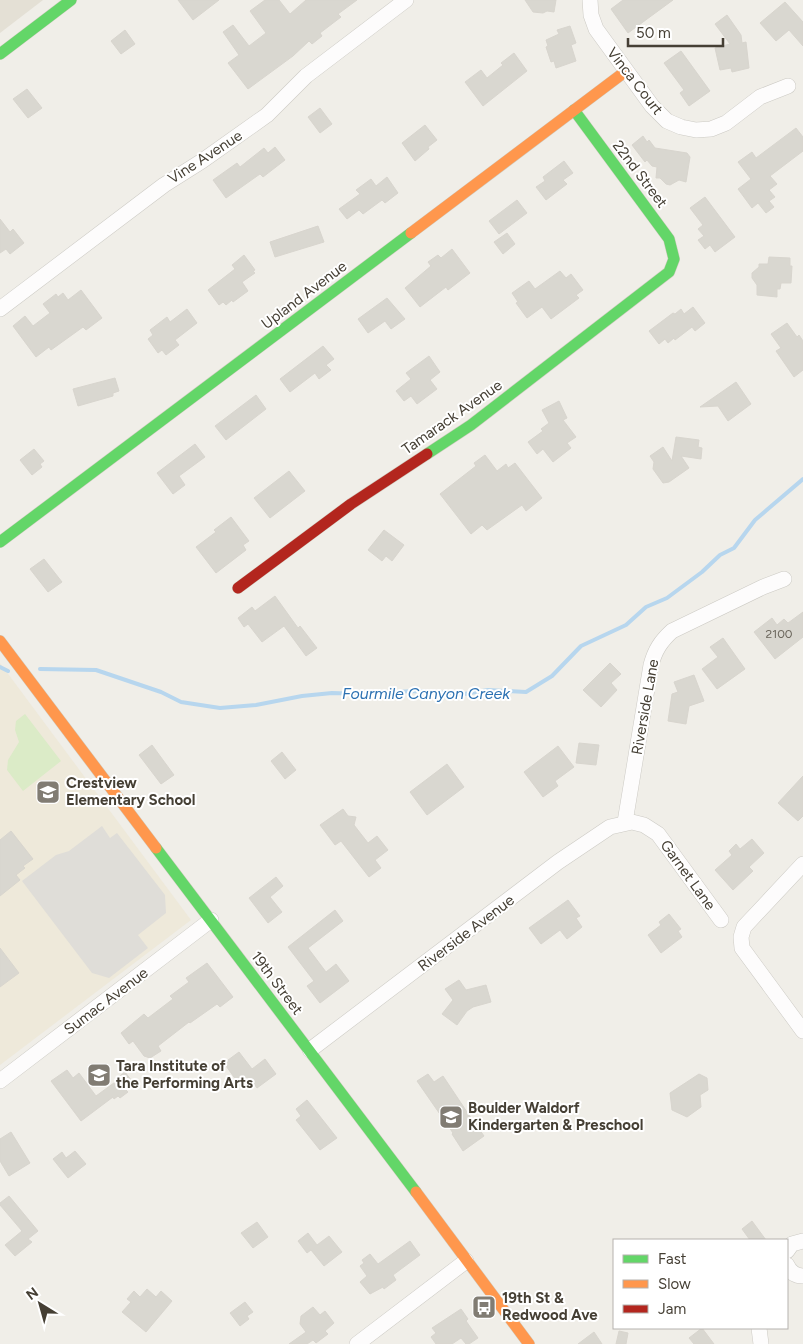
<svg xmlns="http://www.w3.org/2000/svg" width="803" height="1344" font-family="Figtree,sans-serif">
  <rect width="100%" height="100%" fill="#f0eee8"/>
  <path fill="#e4e0d5" d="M0,0H43L0,33Z"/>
  <path fill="#eee9da" d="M0,663L191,920L0,1065Z"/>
  <path fill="#dbebc7" d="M25,714L61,761L23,791L7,770L8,760L19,742L15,730L16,721Z"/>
  <path fill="#dfddd8" d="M102,826L110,838L117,833L165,895L166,913L138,935L148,948L109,978L92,973L22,881L56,855L69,851Z"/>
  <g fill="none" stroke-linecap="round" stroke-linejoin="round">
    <g stroke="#b7d6ee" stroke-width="4">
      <path d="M0,667L8,671"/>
      <path d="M40,669L96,670L161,692L181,702L220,708L256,705L302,696L332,693L362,694L414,691L464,694L488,690L526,692L552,676L581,646L626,625L646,607L667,598L702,572L720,555L734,548L755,520L803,479"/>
    </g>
  </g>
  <g fill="#d9d7d0" stroke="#d8d5ce">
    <path d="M178,0H219L193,20Z"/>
    <path d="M265,0H279L290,14L306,0H357L338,14L341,17L320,33L322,36L312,44L309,41L293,56L248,89L228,63L239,55L223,32L233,25L249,46L266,33L250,11Z"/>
    <path d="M525,0H556L554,12L547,11L543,13L533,12Z"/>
    <path d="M623,0H673L628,33L611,9Z"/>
    <path d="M785,2L803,22V46L789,30L776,41L760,23Z"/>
    <path d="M727,15L741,35L742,43L746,42L749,68L732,72L731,68L720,70L715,48L730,44L715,24Z"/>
    <path d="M570,26L576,43L571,45L576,61L556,68L554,61L551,62L546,47L548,46L546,40L559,34L557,30Z"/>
    <path d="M125,30L135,44L121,54L111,41Z"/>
    <path d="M681,51L710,91L689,106L680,93L684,90L664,63Z"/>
    <path d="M514,53L527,71L483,106L465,82L481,70L487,78L503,65L501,63Z"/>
    <path d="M27,89L42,108L28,118L13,99Z"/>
    <path d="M320,108L332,124L320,133L308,117Z"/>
    <path d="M425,125L437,140L428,147L429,149L415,161L402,143Z"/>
    <path d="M796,128L803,137V151L770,176L777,184L769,190L775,197L769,201L774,207L766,213L758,203L752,208L738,189L751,179L738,162L752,152L756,158Z"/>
    <path d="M643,136L647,142L649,140L655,148L687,153L690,157L686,182L679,180L670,185L666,184L660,178H656L657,167L652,166L647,160L645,162L632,145Z"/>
    <path d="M275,147L285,160L263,177L260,174L226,198L213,180L237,163L240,167L264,148L268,153Z"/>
    <path d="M564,161L573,173L563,180L567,184L546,200L536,187L545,181L543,177Z"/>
    <path d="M387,177L398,193L385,203L382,200L363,214L359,210L347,219L339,209L360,194L356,190L371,179L376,186Z"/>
    <path d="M705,197L735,237L715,252L710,245L705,249L698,240L704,236L698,229L703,225L690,208Z"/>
    <path d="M517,200L527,213L499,234L489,221Z"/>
    <path d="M0,219L10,232L13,229L24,243L10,254L6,249L0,253Z"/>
    <path d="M318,226L324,242L275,257L270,242Z"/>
    <path d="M507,233L515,244L503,254L494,242Z"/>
    <path d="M452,249L470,273L448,290L446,287L420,307L405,288L431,266L428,262L438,255L441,258Z"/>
    <path d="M244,255L255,270L253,271L255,273L242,282L248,291L233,302L232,300L226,305L223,302L219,305L208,290L235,269L232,265Z"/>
    <path d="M769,257L790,258V266H792L791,283H781L780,289H777V297L757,295V285L752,278V273L759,267V264H768Z"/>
    <path d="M560,271L566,278L571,274L583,290L576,295L579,298L551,319L542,307L527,318L516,303L518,302L512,293L529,281L535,289Z"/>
    <path d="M81,290L102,318L86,330L83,327L51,350L49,347L36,357L13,326L25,316L33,326L50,313L43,304L56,294L58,297L63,293L68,300Z"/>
    <path d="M387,298L405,319L391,329L385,321L368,333L358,319Z"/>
    <path d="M693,307L705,323L695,331L692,327L675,340L674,338L668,343L665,339L659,344L649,331L673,313L675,314L681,309L684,314Z"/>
    <path d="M187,309L197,323L175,340L179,345L166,355L162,350L158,353L148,339L153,335L150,330L167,317L170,322Z"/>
    <path d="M787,323L797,337L799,335L803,341V370L794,377L776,351L781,348L771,334Z"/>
    <path d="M323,346L334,359L326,365L331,370L319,379L315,373L290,392L280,379Z"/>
    <path d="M429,356L440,372L430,380L437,389L417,404L411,396L404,401L396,391L411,379L406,373Z"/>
    <path d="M115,378L119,391L113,393V396L78,406L73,389Z"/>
    <path d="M736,382L751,404L728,421L718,406L700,407Z"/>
    <path d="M256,395L266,409L226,440L215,426Z"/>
    <path d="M559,401L567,418L563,420L576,437L567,443L571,448L553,462L543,449L537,454L528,442L543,431L541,429L549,423L542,410Z"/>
    <path d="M676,437L699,440L698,447L702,448L701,459L681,456L689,468L669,482L663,483L653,469L654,462L650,456L663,447L672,461Z"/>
    <path d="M195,444L205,457L179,476L185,485L173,494L157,473Z"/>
    <path d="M34,449L44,461L40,464L42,467L32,475L20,460Z"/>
    <path d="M485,455L497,471L506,464L508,468L515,463L542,498L526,511L522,505L487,530L482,525L471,534L440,494L476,466L474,463Z"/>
    <path d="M289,471L305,491L270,518L254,498Z"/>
    <path d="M231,517L249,541L243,545L246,550L216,573L196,547L216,532L214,530Z"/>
    <path d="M384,530L404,545L392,561L386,556L382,561L368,550Z"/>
    <path d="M44,559L62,582L48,592L30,569Z"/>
    <path d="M275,596L298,628L300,626L317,648L306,656L284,626L262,642L248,624L244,627L238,618L252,607L255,611Z"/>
    <path d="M803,612V637L775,659L754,632L772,618L777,625L784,619L788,623Z"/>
    <path d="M723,638L745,669L717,689L702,669L718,657L710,647Z"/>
    <path d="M610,663L621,674L611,683L617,690L601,707L583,690Z"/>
    <path d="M694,675L704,701L689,706L686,724L668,721L672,694L678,692L674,682Z"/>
    <path d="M579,743L599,745L596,765L576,763Z"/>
    <path d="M152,745L174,775L161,784L139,755Z"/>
    <path d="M558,746L574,767L555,781L558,786L543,797L524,772Z"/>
    <path d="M282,752L296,770L285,779L271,761Z"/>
    <path d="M447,764L464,787L427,815L410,792Z"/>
    <path d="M803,776V816L798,821L778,803Z"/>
    <path d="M343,809L348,816L356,817L354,825L368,843L377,836L388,850L375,860L381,868L369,877L341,841L335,845L320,825Z"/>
    <path d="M11,831L33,859L23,866L25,868L16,875L20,880L0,896V840Z"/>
    <path d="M752,839L764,853L749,867L753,871L733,890L715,870L732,855L729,851L736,844L740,849Z"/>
    <path d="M276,877L283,886L270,897L282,912L268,923L249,898Z"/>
    <path d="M568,900L580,916L576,918L582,927L567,939L560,930L541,944L529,928Z"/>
    <path d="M335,910L343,921L308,948L326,972L336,964L349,981L320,1003L307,986L314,981L288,947Z"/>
    <path d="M669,914L681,929L678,931L682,937L661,953L648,935L661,925L659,922Z"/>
    <path d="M0,948L19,973L0,987Z"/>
    <path d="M207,963L233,997L220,1007L217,1004L190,1023L189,1022L158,1046L161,1051L150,1058L144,1056L133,1041L129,1044L121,1033L144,1014L148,1018L173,999L170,996L189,982L186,978Z"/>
    <path d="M459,980L466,990L486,985L491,1002L473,1007L467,1011L457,1025L442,1014L453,1000L445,989Z"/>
    <path d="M239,1052L252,1069L265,1059L276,1074L257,1088L251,1080L241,1087L224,1063Z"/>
    <path d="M67,1070L73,1078L79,1073L96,1096L118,1080L117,1078L125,1072L134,1084L126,1090L128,1092L120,1098L118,1096L114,1099L113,1097L81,1121L51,1081Z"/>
    <path d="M428,1074L434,1082L443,1076L473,1121L478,1117L484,1126L479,1129L484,1136L463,1151L452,1134L453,1133L417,1081Z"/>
    <path d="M699,1074L707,1078L708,1090L700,1095L701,1107L687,1117L672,1110L670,1093Z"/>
    <path d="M307,1100L337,1138L320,1150L296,1120L301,1116L296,1109Z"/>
    <path d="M11,1132L30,1163L9,1176L0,1161V1139Z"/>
    <path d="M75,1151L86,1164L68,1178L53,1159L62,1152L66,1158Z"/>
    <path d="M9,1196L38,1231L28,1239L32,1242L15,1256L5,1245L22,1231L0,1205V1203Z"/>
    <path d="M752,1221L766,1240H750L742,1229Z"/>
    <path d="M257,1222L268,1237L253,1248L241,1233Z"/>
    <path d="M308,1233L317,1245L329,1236L342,1252L324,1266L311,1250L307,1253L298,1241Z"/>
    <path d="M410,1241L420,1255L393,1275L396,1280L384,1289L383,1287L370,1294L360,1282L367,1276L360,1266L364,1263L362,1260L370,1254L378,1264Z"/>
    <path d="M147,1289L156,1297L161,1291L172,1301L146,1332L122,1312L131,1302L127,1299L134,1291L140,1297Z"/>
    <path d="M245,1302L253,1312L247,1316L249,1319L240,1326L230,1313Z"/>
    <path d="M313,1307L320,1315L325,1311L334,1323L325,1331L328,1334L316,1343L313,1340L307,1344H289L306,1332L300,1324L301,1316Z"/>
    <path d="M461,1309L468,1319L466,1321L478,1338L469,1344H466L461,1338L452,1344H436L431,1337L436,1333L432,1328Z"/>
    <path d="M702,1328L714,1344H694L689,1338Z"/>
    <path d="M619,1331L628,1333L626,1344H616Z"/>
    <path d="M594,1332L602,1344H578Z"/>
  </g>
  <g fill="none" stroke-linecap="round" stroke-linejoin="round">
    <g stroke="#cccac4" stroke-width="16">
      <g id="street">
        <path d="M590,0L591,15L596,29L652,106L667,121L681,127L696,130L711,129L726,123L760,97L788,86"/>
        <path d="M0,309L164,185L202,161L267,115L306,76L406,0"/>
        <path d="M625,822L651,665C655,650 661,641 672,631L763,587L784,579"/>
        <path d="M803,864L744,927L741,937L742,948L803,1031"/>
        <path d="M310,1050L558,862L610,827L632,822L644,825L658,834L721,920"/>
        <path d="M0,1081L211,920"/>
        <path d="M787,1251L792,1244L803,1241"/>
        <path d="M787,1265C790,1272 795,1276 803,1276"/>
        <path d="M759,1328L761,1344"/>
        <path d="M357,1344L466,1261"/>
      </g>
    </g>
    <g stroke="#cfcbbf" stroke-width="12">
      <g id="fast">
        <path d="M0,54L71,0"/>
        <path d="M427,454L471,425L669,272L674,259L669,239L574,110"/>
        <path d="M0,542L411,233"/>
        <path d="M156,848L416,1192"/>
      </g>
    </g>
    <g stroke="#cfcbbf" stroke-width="12">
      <g id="slow">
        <path d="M411,233L626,71"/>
        <path d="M0,641L156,848"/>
        <path d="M416,1192L529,1344"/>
      </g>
    </g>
    <g stroke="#cfcbbf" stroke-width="12">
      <path id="jam" d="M238,588L351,504L427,454"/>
    </g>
    <use href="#street" stroke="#fdfcfc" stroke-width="15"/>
    <use href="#fast" stroke="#63d668" stroke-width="11"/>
    <use href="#slow" stroke="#ff974d" stroke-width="11"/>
    <use href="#jam" stroke="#b3261e" stroke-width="11"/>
  </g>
  <defs>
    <g id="school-square" transform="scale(1.25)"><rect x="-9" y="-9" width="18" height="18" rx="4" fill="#817c73" stroke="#fff"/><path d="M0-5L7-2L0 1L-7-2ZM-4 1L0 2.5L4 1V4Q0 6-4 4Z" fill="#fff"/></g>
    <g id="bus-square" transform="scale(1.25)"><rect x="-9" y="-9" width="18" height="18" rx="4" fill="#817c73" stroke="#fff"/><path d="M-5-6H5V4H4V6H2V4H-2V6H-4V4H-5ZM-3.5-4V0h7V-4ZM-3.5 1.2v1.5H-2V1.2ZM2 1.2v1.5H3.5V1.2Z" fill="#fff"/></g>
  </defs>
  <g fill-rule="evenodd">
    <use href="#school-square" x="48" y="792"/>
    <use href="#school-square" x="99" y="1075"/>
    <use href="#school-square" x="451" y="1117"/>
    <use href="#bus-square" x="484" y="1307"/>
  </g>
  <g text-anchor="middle" stroke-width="4" stroke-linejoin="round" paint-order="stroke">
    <g font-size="12" fill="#6b665c">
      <text x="779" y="638">2100</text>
    </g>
    <g font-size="15" fill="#453f34" stroke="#fff">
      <text transform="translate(635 81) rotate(52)" y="5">Vinca Court</text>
      <text transform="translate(205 157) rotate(-33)" y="5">Vine Avenue</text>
      <text transform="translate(640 174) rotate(53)" y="5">22nd Street</text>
      <text transform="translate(304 295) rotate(-37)" y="5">Upland Avenue</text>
      <text transform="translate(452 417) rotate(-35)" y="5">Tamarack Avenue</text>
      <text transform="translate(645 707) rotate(-80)" y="5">Riverside Lane</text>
      <text transform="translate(688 875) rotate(54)" y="5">Garnet Lane</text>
      <text transform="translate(466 933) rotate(-37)" y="5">Riverside Avenue</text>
      <text transform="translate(277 983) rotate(53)" y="5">19th Street</text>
      <text transform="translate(106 1001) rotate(-37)" y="5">Sumac Avenue</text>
    </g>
    <g font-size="15" font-weight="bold" fill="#453f34" stroke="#fff" text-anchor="start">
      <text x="66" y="788">Crestview<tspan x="66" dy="17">Elementary School</tspan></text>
      <text x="116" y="1071">Tara Institute of<tspan x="116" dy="17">the Performing Arts</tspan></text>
      <text x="468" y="1113">Boulder Waldorf<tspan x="468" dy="17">Kindergarten &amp; Preschool</tspan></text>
      <text x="502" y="1303">19th St &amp;<tspan x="502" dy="17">Redwood Ave</tspan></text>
    </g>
    <g font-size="16" font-style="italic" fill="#2c71b2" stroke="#fff">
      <text x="426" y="699">Fourmile Canyon Creek</text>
    </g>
  </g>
  <rect x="613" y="1239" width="175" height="90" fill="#ffffff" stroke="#b5b2ae"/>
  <rect x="623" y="1255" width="25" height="8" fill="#63d668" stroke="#b5b2ae"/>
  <text x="658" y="1264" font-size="15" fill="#453f34">Fast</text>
  <rect x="623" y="1280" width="25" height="8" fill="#ff974d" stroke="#b5b2ae"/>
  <text x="658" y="1289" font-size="15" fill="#453f34">Slow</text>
  <rect x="623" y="1305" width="25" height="8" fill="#b3261e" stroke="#b5b2ae"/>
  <text x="658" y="1314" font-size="15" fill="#453f34">Jam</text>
  <g transform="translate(40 1304) rotate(323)" stroke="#ffffff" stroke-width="4" paint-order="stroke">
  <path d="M0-4L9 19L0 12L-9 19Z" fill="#453f34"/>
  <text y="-8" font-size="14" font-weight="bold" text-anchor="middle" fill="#453f34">N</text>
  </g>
  <path d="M628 38v8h95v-8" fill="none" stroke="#453f34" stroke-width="2.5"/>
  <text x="636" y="38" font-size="15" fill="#453f34" stroke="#ffffff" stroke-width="4" paint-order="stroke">50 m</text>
</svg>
